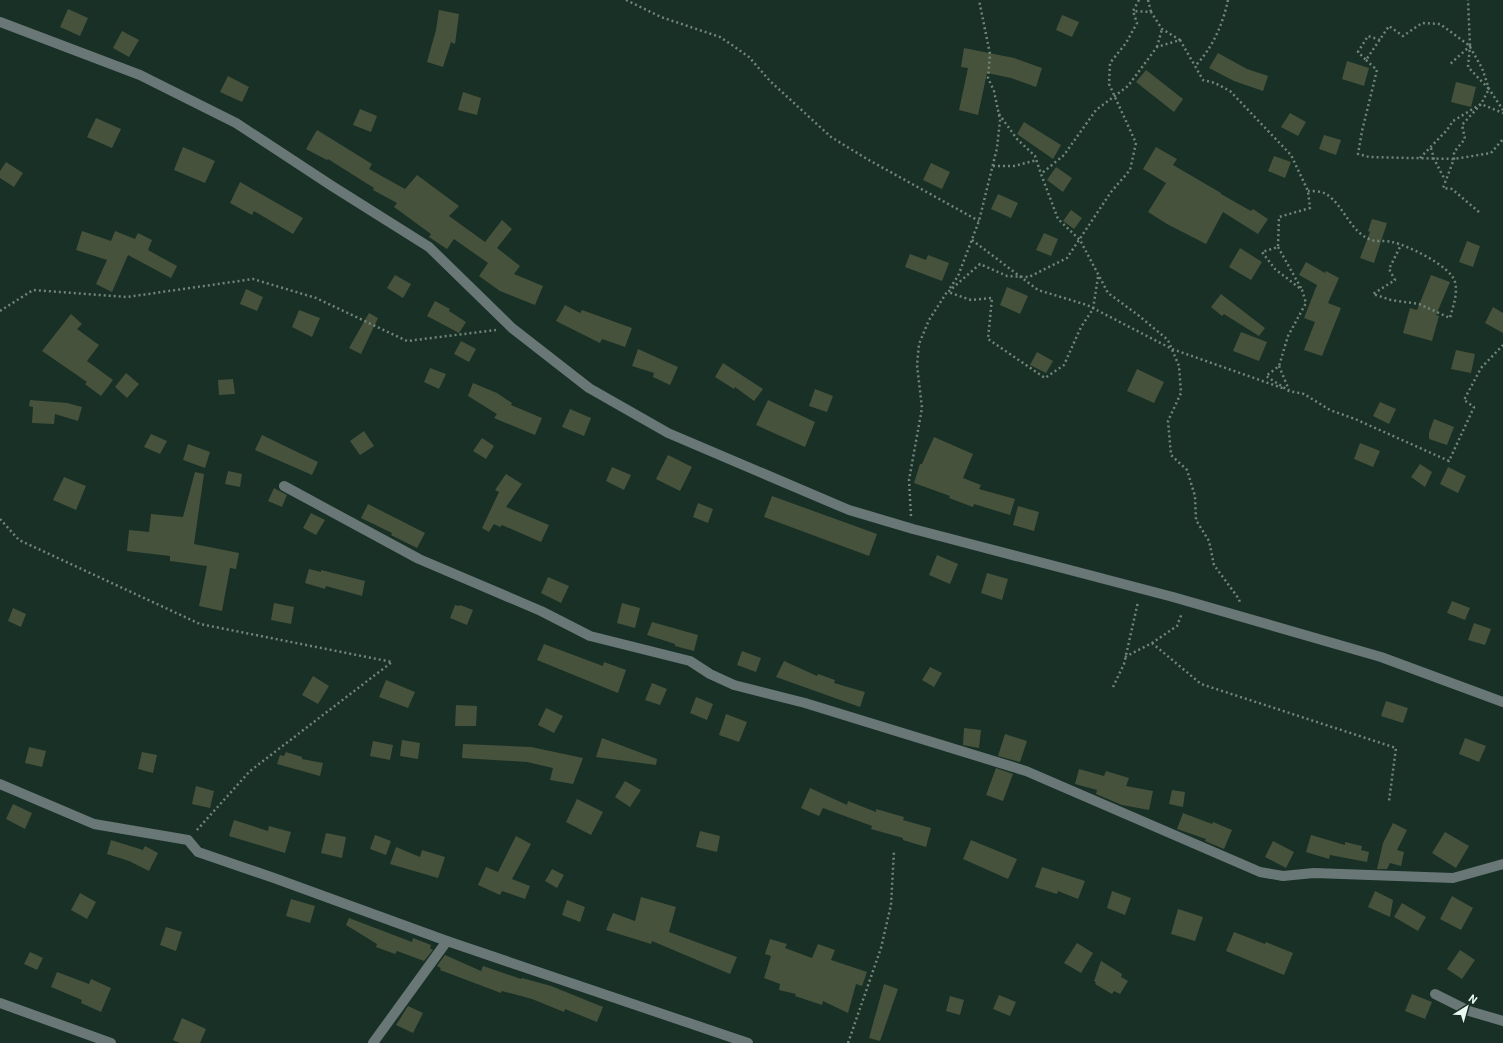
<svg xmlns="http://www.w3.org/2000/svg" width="1503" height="1043" font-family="Barlow,sans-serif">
  <rect width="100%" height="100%" fill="#183025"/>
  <g fill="#47523c">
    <path d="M68,9L88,18L80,36L60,27Z"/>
    <path d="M439,10L459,14L455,44L451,42L443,67L427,62L436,30Z"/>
    <path d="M1062,15L1079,22L1072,37L1056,30Z"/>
    <path d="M122,31L139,40L129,57L113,48Z"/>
    <path d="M964,48L1014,58L1042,68L1036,87L1011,78L987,73L978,115L959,110L968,68L961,67Z"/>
    <path d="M1218,53L1247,69L1268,76L1263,91L1234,81L1209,68Z"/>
    <path d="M1347,61L1369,68L1364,86L1342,79Z"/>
    <path d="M1146,70L1183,99L1174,112L1136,82Z"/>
    <path d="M228,76L249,87L242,102L220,92Z"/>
    <path d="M1456,82L1476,87L1471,107L1451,102Z"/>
    <path d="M463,92L481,98L477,115L458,110Z"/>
    <path d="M360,109L377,116L371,132L353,125Z"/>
    <path d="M1290,113L1306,122L1298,136L1281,127Z"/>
    <path d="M96,118L121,129L112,148L87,137Z"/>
    <path d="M1024,122L1061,145L1053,159L1017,134Z"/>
    <path d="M317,130L372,164L369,169L405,189L417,175L459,206L449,216L485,242L502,220L512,229L497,248L520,266L514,274L543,286L535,305L500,291L479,276L488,263L454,239L447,249L429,237L431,234L394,207L397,203L373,190L374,188L328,159L327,160L306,149Z"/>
    <path d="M1324,135L1341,140L1336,155L1319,149Z"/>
    <path d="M183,147L215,161L205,183L174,170Z"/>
    <path d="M1156,147L1177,159L1173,165L1221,193V194L1251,211L1253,209L1268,219L1258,234L1223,212L1206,244L1167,224L1148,212L1166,183L1143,169Z"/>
    <path d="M1274,156L1291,162L1285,178L1268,171Z"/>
    <path d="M6,162L23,173L14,187L0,178V171Z"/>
    <path d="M931,163L950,172L942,189L923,180Z"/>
    <path d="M1056,167L1072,178L1063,192L1047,180Z"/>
    <path d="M240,182L303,218L293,234L254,211L252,215L230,203Z"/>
    <path d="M998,194L1018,203L1011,218L991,209Z"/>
    <path d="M1071,210L1082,218L1074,229L1063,221Z"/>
    <path d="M1372,219L1387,223L1374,263L1360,258L1370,232L1368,231Z"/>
    <path d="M82,231L111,241L115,231L135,239L138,233L152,240L148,250L177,266L171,278L128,255L112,292L96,284L107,260L76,250Z"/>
    <path d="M1044,233L1058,239L1051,256L1036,250Z"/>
    <path d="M1467,241L1480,246L1473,267L1459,262Z"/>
    <path d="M1240,248L1262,262L1251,280L1229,267Z"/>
    <path d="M910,254L926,260L928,255L949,263L942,281L905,267Z"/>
    <path d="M1306,262L1325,273L1326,271L1339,278L1328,303L1341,308L1322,356L1304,350L1315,322L1304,318L1317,285L1299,275Z"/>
    <path d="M395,275L411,284L403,298L387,288Z"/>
    <path d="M1431,275L1450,282L1436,315L1439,316L1432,341L1403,333L1410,308L1417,310Z"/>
    <path d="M1007,287L1028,296L1020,314L1000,305Z"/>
    <path d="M246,289L263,297L257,311L240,304Z"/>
    <path d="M1221,294L1265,328L1259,336L1224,314L1222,316L1211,307Z"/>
    <path d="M435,301L450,309L449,311L466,322L459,333L427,316Z"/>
    <path d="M565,305L580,313L582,310L632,328L625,347L602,339L600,343L556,321Z"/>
    <path d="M1493,307L1503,313V333L1485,323Z"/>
    <path d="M299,310L320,318L312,337L292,327Z"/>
    <path d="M369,313L378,318L361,354L349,348Z"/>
    <path d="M71,314L82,324L77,329L99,345L87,361L113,380L101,396L85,384L87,382L42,351Z"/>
    <path d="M1241,332L1267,342L1259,361L1233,351Z"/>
    <path d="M461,341L476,349L469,362L454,354Z"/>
    <path d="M638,349L678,367L670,385L653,377L654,373L632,366Z"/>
    <path d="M1456,350L1475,354L1471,373L1451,369Z"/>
    <path d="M1037,352L1053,361L1046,373L1030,365Z"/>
    <path d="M723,363L763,389L754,401L735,387L734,389L715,377Z"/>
    <path d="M430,368L446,374L439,389L424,382Z"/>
    <path d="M1137,369L1164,382L1154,403L1127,391Z"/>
    <path d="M126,373L139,384L127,398L115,387Z"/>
    <path d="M233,379L235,394L219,395L218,380Z"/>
    <path d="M473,383L497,393L512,403L511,405L542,418L535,435L494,418L497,414L468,396Z"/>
    <path d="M815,389L833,396L827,412L809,406Z"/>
    <path d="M30,400L67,403L82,407L78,421L55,414L54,424L32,423L33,407L29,406Z"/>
    <path d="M768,400L815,422L805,447L756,425Z"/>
    <path d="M1380,402L1396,409L1389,424L1373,416Z"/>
    <path d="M570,409L591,418L584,436L562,427Z"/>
    <path d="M1434,419L1454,427L1447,445L1429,439V433Z"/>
    <path d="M364,431L374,446L360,455L350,441Z"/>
    <path d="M151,434L167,441L160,454L144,447Z"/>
    <path d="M262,435L318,462L312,475L255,450Z"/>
    <path d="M934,437L973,454L963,478L981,485L979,489L1015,499L1010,515L974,504L973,507L949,498L950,496L914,483L920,464H922Z"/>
    <path d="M482,438L494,446L486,459L473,451Z"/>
    <path d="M1360,443L1380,451L1373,467L1354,459Z"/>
    <path d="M188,444L210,452L205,468L183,460Z"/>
    <path d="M668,455L692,467L680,491L656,479Z"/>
    <path d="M1420,464L1432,472L1425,487L1411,477Z"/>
    <path d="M612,467L631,475L624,490L606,481Z"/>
    <path d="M1448,467L1466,476L1458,493L1440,484Z"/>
    <path d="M228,471L242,474L240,487L225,484Z"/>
    <path d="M195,472L204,474L194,544L239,553L236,569L230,568L222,611L199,606L207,566L170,561V556L127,551L129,530L149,532L151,514L183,517Z"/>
    <path d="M506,474L522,484L506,507L549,525L541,542L502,525L500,527L494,524L489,532L482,528L499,492L495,490Z"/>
    <path d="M64,477L86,486L76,510L53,500Z"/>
    <path d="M274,488L287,495L282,507L268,501Z"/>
    <path d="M772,496L877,534L869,556L764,517Z"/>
    <path d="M698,503L713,509L708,523L693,517Z"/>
    <path d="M368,504L425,533L417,548L391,535L392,533L361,518Z"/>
    <path d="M1018,506L1039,512L1034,531L1013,525Z"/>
    <path d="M311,513L325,520L316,535L303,528Z"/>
    <path d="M937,555L958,564L950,584L929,575Z"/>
    <path d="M309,569L321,572V570L365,581L362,596L326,586L325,589L305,583Z"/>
    <path d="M987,573L1008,579L1002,600L981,593Z"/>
    <path d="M548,577L569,586L561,603L541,593Z"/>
    <path d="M1452,601L1470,608L1465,620L1447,613Z"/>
    <path d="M274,603L294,607L291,624L271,620Z"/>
    <path d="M622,603L640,608L635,628L617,623Z"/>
    <path d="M455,605L459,606L460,605L473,610L467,625L450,618Z"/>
    <path d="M13,608L26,614L21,627L8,621Z"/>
    <path d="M652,622L698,635L694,651L675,646V644L647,635Z"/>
    <path d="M1474,623L1491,629L1485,645L1468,640Z"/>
    <path d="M544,644L603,666L604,662L626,670L618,693L537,660Z"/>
    <path d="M742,651L761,658L756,672L737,665Z"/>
    <path d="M784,661L817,676L818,674L835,680L834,683L865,692L860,707L776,677Z"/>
    <path d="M930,667L942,673L934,687L922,680Z"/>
    <path d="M313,676L329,686L318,704L302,695Z"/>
    <path d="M386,680L415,692L408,708L379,697Z"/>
    <path d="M652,683L667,689L660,705L645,700Z"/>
    <path d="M696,697L713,704L707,720L690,713Z"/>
    <path d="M1386,701L1408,708L1403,723L1381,716Z"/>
    <path d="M456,705L477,706L476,726H455Z"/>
    <path d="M546,708L563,716L554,733L538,725Z"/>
    <path d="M726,714L747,722L739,742L719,735Z"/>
    <path d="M964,728L981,730L979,748L963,745Z"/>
    <path d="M1005,734L1027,741L1020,762L998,756Z"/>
    <path d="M602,738L657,759L656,765L596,757Z"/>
    <path d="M1465,738L1486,746L1479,762L1459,754Z"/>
    <path d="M402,740L420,743L418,759L400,756Z"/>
    <path d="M373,741L393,745L390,760L370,756Z"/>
    <path d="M463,744L531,747L583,758L573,784L550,780L553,768L527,762L462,758Z"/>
    <path d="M29,747L46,751L42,767L25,763Z"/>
    <path d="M142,752L157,755L153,773L138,769Z"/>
    <path d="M286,752L302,757V759L323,763L320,776L277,764L280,755L284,756Z"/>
    <path d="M996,768L1013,774L1003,801L986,795Z"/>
    <path d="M1079,769L1104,776L1106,771L1129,778L1126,786L1153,791L1149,810L1122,805L1096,794L1097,790L1075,784Z"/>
    <path d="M625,781L641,790L630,807L615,797Z"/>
    <path d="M196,786L214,791L210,808L192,804Z"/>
    <path d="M810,788L847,805L848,801L876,812V809L904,817L903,820L931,828L926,847L903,840V838L871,829L872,826L823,808L819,816L801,808Z"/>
    <path d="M1172,790L1185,792L1183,807L1169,804Z"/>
    <path d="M577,799L603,812L591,835L566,822Z"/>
    <path d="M13,804L32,813L25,829L6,819Z"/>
    <path d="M1183,813L1212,824L1213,822L1232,830L1224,849L1205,841L1206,839L1177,829Z"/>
    <path d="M234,820L268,831L269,826L291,832L285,853L229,836Z"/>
    <path d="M1393,823L1407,830L1397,850L1404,852L1401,866L1390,863L1387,869H1377L1383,843Z"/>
    <path d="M700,831L720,836L717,852L696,847Z"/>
    <path d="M1445,832L1469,846L1456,868L1432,853Z"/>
    <path d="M326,833L346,837L342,858L321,853Z"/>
    <path d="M375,835L391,841L386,855L370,849Z"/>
    <path d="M1311,835L1345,845V842L1362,846L1361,850L1369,852L1367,862L1330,855L1329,859L1306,852Z"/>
    <path d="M516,836L531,844L512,879L530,886L525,899L502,891L500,895L478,885L486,867L498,872Z"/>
    <path d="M111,840L143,850L145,846L158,853L149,871L129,861L107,854Z"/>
    <path d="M971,840L1017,859L1008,879L963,859Z"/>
    <path d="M1273,841L1294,852L1286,868L1265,857Z"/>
    <path d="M396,847L420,857L422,850L445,857L438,878L390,864Z"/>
    <path d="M1042,867L1085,881L1078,899L1058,891L1057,894L1035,887Z"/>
    <path d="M552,869L564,875L557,888L545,881Z"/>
    <path d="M1112,891L1131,898L1125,915L1107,908Z"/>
    <path d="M1375,891L1393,900L1390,917L1368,907Z"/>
    <path d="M80,893L96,902L87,919L71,910Z"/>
    <path d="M1452,896L1473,908L1461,930L1440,919Z"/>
    <path d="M641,897L676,907L669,932L737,957L730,974L652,941L651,944L606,930L613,913L635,921Z"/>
    <path d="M291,899L315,906L310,923L286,916Z"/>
    <path d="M567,900L585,907L580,922L562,915Z"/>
    <path d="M1402,903L1426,917L1418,931L1394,917Z"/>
    <path d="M1178,909L1203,917L1195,941L1171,934Z"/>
    <path d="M349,918L412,942L413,938L431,945L430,948L433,950L424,961L397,951L395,954L376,947L377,944L346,925Z"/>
    <path d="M166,927L182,932L176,951L160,945Z"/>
    <path d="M1234,932L1265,944L1266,942L1293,953L1284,975L1226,951Z"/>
    <path d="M770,939L787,944L785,948L812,958L818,944L835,950L831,960L867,972L862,986L856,984L848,1013L823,1001L822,1005L795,996L796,994L779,990L780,984L764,978L771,956L765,954Z"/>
    <path d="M1077,943L1093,953L1081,973L1064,963Z"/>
    <path d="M1460,950L1475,960L1462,979L1447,969Z"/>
    <path d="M30,952L43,958L37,970L24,964Z"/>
    <path d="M445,955L481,971L483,966L521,979L522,978L551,986L603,1007L597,1022L565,1009L564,1012L532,999L502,991L501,993L440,970L441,968L437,966Z"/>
    <path d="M1101,961L1122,974L1121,977L1128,981L1120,994L1114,991L1112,994L1095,984L1096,982L1094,981Z"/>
    <path d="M57,972L89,984L91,979L111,988L101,1012L81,1003L82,1000L51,987Z"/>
    <path d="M884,984L898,989L880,1041L869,1038Z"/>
    <path d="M1412,994L1432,1002L1425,1019L1405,1011Z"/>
    <path d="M999,995L1016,1002L1010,1016L993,1009Z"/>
    <path d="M950,996L964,1000L960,1015L946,1011Z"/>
    <path d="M408,1006L423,1013L413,1033L396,1025Z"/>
    <path d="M182,1018L206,1029L200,1043H180L173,1040Z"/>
  </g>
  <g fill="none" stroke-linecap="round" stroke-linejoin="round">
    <g stroke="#71857b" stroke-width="2.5" stroke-dasharray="2 3" stroke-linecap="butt">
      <path d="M626,0L661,17L720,37L732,45L749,57L770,81L831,137L867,159L979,221"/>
      <path d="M1139,0L1133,11L1151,12L1162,29L1180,40L1157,47L1128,86L1096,110L1064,155L1041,174L1058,219L1080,240L1108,293L1138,315L1168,340L1179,366L1181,393L1168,421L1171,455L1187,470L1195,496L1196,520L1209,541L1214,565L1239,599L1240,603"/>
      <path d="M1148,0L1151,12"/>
      <path d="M1228,0C1223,24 1212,49 1195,66L1203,80L1215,83L1230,91L1291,155L1308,191L1310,208L1279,217L1278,247L1262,252L1275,269L1302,290L1306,303L1288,336L1279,366L1266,376L1289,391L1304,394L1330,410L1355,419L1449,461L1474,407L1464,400L1481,368L1503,345"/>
      <path d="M1180,40L1195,66"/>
      <path d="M1380,40L1368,36L1358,52L1366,60L1389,26L1403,36L1422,23L1440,24L1470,46L1468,0"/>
      <path d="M1157,47L1162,29"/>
      <path d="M1470,47L1482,68L1489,89L1503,110"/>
      <path d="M1366,60L1377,70L1362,131L1358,154L1369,157L1454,159L1491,153L1503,139"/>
      <path d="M999,114L1017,139L1035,156L1041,174"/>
      <path d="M1431,148L1434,159L1445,180"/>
      <path d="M1420,158L1447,130L1453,121L1481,104L1489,89L1468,67L1470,46L1449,65"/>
      <path d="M993,166H1014L1037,160"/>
      <path d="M1308,191C1313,191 1321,191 1326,194C1344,205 1349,231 1371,240C1377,242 1385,240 1392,242C1407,245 1451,266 1455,282C1458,294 1453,306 1450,318L1419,304L1391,300L1373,294L1395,280L1389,269L1401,245"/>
      <path d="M1479,212L1452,189L1443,188L1454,159V152L1465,139L1462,125L1481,104L1503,113"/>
      <path d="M972,240L1038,290L1087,305L1172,349L1285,389"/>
      <path d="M1278,247L1301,288"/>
      <path d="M1098,277L1093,309L1081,327L1064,365L1045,378L988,339L992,298L971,300L948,292L980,264L1007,276L1029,277L1067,258L1111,192L1130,170L1136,143L1109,84L1110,63L1126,43L1137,23L1133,11"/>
      <path d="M950,288L958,276L979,221L997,148L1000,120L994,91L988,78L990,54L979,0"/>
      <path d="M0,311L33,290L127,297L253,279L316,298L407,341L496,330"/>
      <path d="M1279,366L1289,390"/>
      <path d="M911,516L909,480L922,408L917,365L919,344L929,320L947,292"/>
      <path d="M0,519L19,540L200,624L392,662L250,771L196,831"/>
      <path d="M1152,643L1201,684L1396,748L1389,801"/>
      <path d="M1125,657L1152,643L1177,626L1182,613"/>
      <path d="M1113,687L1124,664L1138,602"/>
      <path d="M848,1043L881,948L891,905L894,851"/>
    </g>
    <g stroke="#697777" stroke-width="10">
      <path d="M0,22L140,75L236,123L332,186L429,247L512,328L589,388L668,433L849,510L913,529L1173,597L1381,657L1503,702"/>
      <path d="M284,486L419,559L541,611L590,636L690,661L710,674L734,685L805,703L1026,771L1260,872L1283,876L1314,873L1453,878L1503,864"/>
      <path d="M0,784L94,824L188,840L198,852L274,878L447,941L748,1043"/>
      <path d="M1435,994L1469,1011L1503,1021"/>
      <path d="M0,1003L111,1043"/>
      <path d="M373,1043L447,941"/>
    </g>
  </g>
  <g transform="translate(1467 1007) rotate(37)" stroke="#183025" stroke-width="3" paint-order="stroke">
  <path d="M0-3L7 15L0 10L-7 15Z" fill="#e9f8f0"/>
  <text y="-6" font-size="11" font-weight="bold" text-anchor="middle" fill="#e9f8f0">N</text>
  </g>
</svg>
